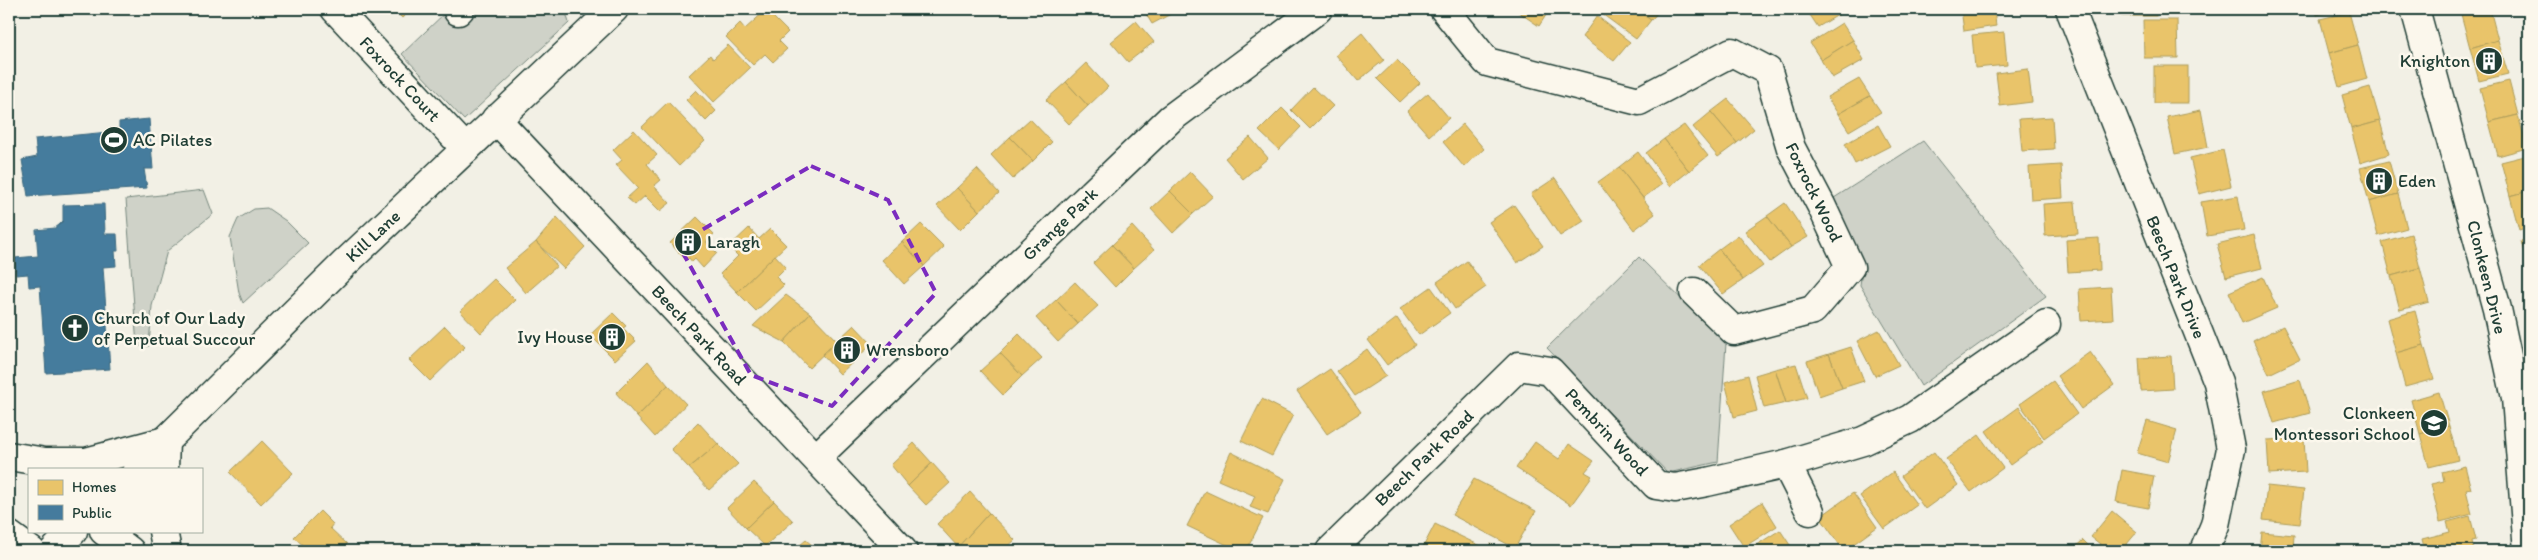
<svg xmlns="http://www.w3.org/2000/svg" width="2538" height="560" font-family="Itim,sans-serif">
  <rect width="100%" height="100%" fill="#f2f0e5"/>
  <filter id="ink" filterUnits="userSpaceOnUse"><feTurbulence type="fractalNoise" baseFrequency=".02" numOctaves="2"/><feDisplacementMap in="SourceGraphic" scale="10" xChannelSelector="R" yChannelSelector="G"/><feConvolveMatrix kernelMatrix="1 2 1 2 8 2 1 2 1" color-interpolation-filters="sRGB"/></filter>
  <g filter="url(#ink)">
    <g fill="#cfd2c8" stroke="#77887e">
      <path d="M449,9H565L569,23L464,120L402,54Z"/>
      <path d="M1923,141L2046,296L1921,386L1860,285L1863,264L1834,198Z"/>
      <path d="M204,190L213,214L167,251L152,306L149,346H137L126,199Z"/>
      <path d="M267,208L286,221L308,243L243,303L239,293L230,237L238,219L254,209Z"/>
      <path d="M1639,257L1726,343L1718,462L1668,473L1547,348Z"/>
    </g>
    <g fill="#e9c46a" stroke="#ac9c5a">
      <path d="M393,9H412L402,18Z"/>
      <path d="M1143,9H1180L1152,24Z"/>
      <path d="M1514,9H1550L1539,26Z"/>
      <path d="M1605,9H1635L1651,20L1636,39L1602,14Z"/>
      <path d="M1635,9H1661L1651,20Z"/>
      <path d="M1806,9H1848L1818,27Z"/>
      <path d="M1961,9H1994L1996,26L1964,31Z"/>
      <rect x="2122" y="9" width="34" height="7"/>
      <path d="M2316,9H2340L2317,15Z"/>
      <path d="M2480,9H2490L2498,40L2470,48L2461,14Z"/>
      <path d="M766,10L788,32L779,41L787,49L773,62L765,54L753,65L726,37L740,23L745,29Z"/>
      <path d="M2349,12L2358,45L2329,53L2320,19Z"/>
      <path d="M1597,16L1630,42L1614,61L1582,37Z"/>
      <path d="M2143,20H2177L2178,58H2144Z"/>
      <path d="M1136,21L1154,42L1128,62L1111,42Z"/>
      <path d="M1842,23L1853,40L1821,60L1810,43Z"/>
      <path d="M2004,32L2007,65L1975,68L1972,35Z"/>
      <path d="M1362,33L1384,60L1358,81L1336,55Z"/>
      <path d="M1853,40L1864,60L1832,78L1821,60Z"/>
      <path d="M2498,40L2508,74L2479,81L2470,48Z"/>
      <path d="M728,45L750,68L714,102L689,75L710,55L713,59Z"/>
      <path d="M2358,45L2367,79L2339,87L2329,53Z"/>
      <path d="M1397,60L1420,83L1400,102L1377,79Z"/>
      <path d="M1086,63L1108,87L1088,106L1066,82Z"/>
      <rect x="2154" y="66" width="34" height="37"/>
      <path d="M2028,69L2032,102L2000,106L1996,73Z"/>
      <path d="M1859,79L1870,96L1838,114L1827,97Z"/>
      <path d="M2509,81L2518,115L2489,122L2480,88Z"/>
      <path d="M1066,82L1088,106L1069,124L1046,100Z"/>
      <path d="M1313,87L1333,106L1310,129L1291,110Z"/>
      <path d="M2370,87L2380,121L2351,129L2342,95Z"/>
      <path d="M696,90L716,111L706,121L686,100Z"/>
      <path d="M1428,93L1449,118L1429,136L1407,111Z"/>
      <path d="M1870,96L1881,112L1849,131L1838,114Z"/>
      <path d="M1728,99L1754,129L1737,143L1711,112Z"/>
      <path d="M668,102L705,141L679,166L642,127Z"/>
      <path d="M1282,108L1301,127L1279,150L1259,131Z"/>
      <path d="M2201,110L2208,147L2175,154L2167,117Z"/>
      <path d="M1711,112L1737,143L1718,157L1693,127Z"/>
      <path d="M2518,115L2527,148L2498,156L2489,122Z"/>
      <path d="M2052,117L2054,149L2022,151L2019,119Z"/>
      <path d="M1030,119L1052,142L1033,161L1010,137Z"/>
      <path d="M2380,121L2389,154L2360,163L2351,129Z"/>
      <path d="M1463,124L1484,149L1464,167L1443,142Z"/>
      <path d="M1684,125L1708,156L1689,171L1664,139Z"/>
      <path d="M1878,125L1890,146L1855,164L1845,144Z"/>
      <path d="M634,130L657,155L647,164L661,180L654,186L670,203L660,211L645,196L635,205L627,198L638,188L616,165L622,160L613,150Z"/>
      <path d="M1010,137L1033,161L1013,179L991,155Z"/>
      <path d="M1250,137L1268,158L1243,179L1225,158Z"/>
      <path d="M1664,139L1689,171L1670,186L1646,153Z"/>
      <path d="M2223,150L2231,186L2199,194L2190,158Z"/>
      <path d="M1638,152L1662,184L1643,198L1619,167Z"/>
      <path d="M2529,155V191L2510,196L2501,162Z"/>
      <path d="M2389,161L2398,194L2369,202L2360,168Z"/>
      <path d="M2061,165L2063,198L2031,200L2029,167Z"/>
      <path d="M1619,167L1655,214L1634,230L1598,182Z"/>
      <path d="M977,169L999,193L979,211L957,188Z"/>
      <path d="M1190,172L1213,196L1193,214L1170,191Z"/>
      <path d="M1555,178L1584,221L1560,236L1531,194Z"/>
      <path d="M957,188L979,211L960,230L937,206Z"/>
      <path d="M1170,191L1193,214L1173,233L1151,209Z"/>
      <path d="M2529,191V227L2519,230L2510,196Z"/>
      <path d="M2398,194L2407,228L2378,236L2369,202Z"/>
      <path d="M2238,196L2244,230L2207,236L2201,202Z"/>
      <path d="M2075,202L2078,234L2045,236L2043,204Z"/>
      <path d="M1785,203L1808,237L1791,247L1767,216Z"/>
      <path d="M1514,205L1543,246L1517,263L1489,222Z"/>
      <path d="M1767,216L1791,247L1770,262L1745,231Z"/>
      <path d="M557,217L585,247L564,269L536,242Z"/>
      <path d="M697,217L714,234L706,242L717,253L703,268L695,259L692,262L689,258L686,260L670,243Z"/>
      <path d="M921,224L944,247L924,266L902,242Z"/>
      <path d="M1132,226L1154,250L1134,268L1112,245Z"/>
      <path d="M749,228L759,239L770,229L786,245L737,292L720,274L738,256L729,247Z"/>
      <path d="M2411,234L2420,268L2391,276L2382,242Z"/>
      <path d="M1738,235L1763,266L1743,280L1719,249Z"/>
      <path d="M2254,235L2262,268L2226,277L2217,244Z"/>
      <path d="M2099,238L2100,270L2068,272L2066,240Z"/>
      <path d="M2529,238V271L2521,241Z"/>
      <path d="M536,242L557,266L526,293L505,268Z"/>
      <path d="M902,242L924,266L904,284L882,260Z"/>
      <path d="M1112,245L1134,268L1115,287L1093,263Z"/>
      <path d="M1719,249L1743,280L1723,294L1699,265Z"/>
      <path d="M775,255L786,267L776,277L784,285L756,311L737,292Z"/>
      <path d="M1467,261L1486,287L1455,309L1437,282Z"/>
      <path d="M2420,268L2429,302L2400,310L2391,276Z"/>
      <path d="M2263,277L2277,308L2242,323L2229,292Z"/>
      <path d="M494,279L515,300L481,333L460,311Z"/>
      <path d="M1075,282L1098,306L1078,324L1056,300Z"/>
      <path d="M1431,287L1450,313L1419,335L1400,309Z"/>
      <path d="M2111,287L2113,319L2081,321L2079,289Z"/>
      <path d="M786,295L810,313L784,342L753,326Z"/>
      <path d="M1056,300L1078,324L1058,342L1036,318Z"/>
      <path d="M2415,311L2424,345L2396,353L2387,319Z"/>
      <path d="M613,313L626,326L623,328L636,341L615,360L590,335Z"/>
      <path d="M810,313L837,341L809,368L784,342Z"/>
      <path d="M1397,318L1415,345L1387,365L1368,340Z"/>
      <path d="M854,325L872,344L840,374L822,355Z"/>
      <path d="M445,326L465,347L430,381L409,360Z"/>
      <path d="M2283,326L2300,359L2269,374L2253,341Z"/>
      <path d="M1879,330L1899,365L1875,376L1857,341Z"/>
      <path d="M1019,334L1042,358L1022,376L1000,353Z"/>
      <path d="M2424,345L2434,379L2405,387L2396,353Z"/>
      <path d="M1851,347L1864,381L1842,388L1829,354Z"/>
      <path d="M1367,349L1386,376L1355,396L1337,371Z"/>
      <path d="M2090,352L2114,385L2081,409L2057,376Z"/>
      <path d="M1000,353L1022,376L1003,395L980,371Z"/>
      <path d="M1829,354L1842,388L1819,396L1807,361Z"/>
      <path d="M2171,356L2173,389L2141,391L2139,358Z"/>
      <path d="M648,361L668,385L637,417L616,393Z"/>
      <path d="M1796,364L1807,398L1786,403L1775,369Z"/>
      <path d="M1330,369L1361,412L1327,434L1297,391Z"/>
      <path d="M1775,369L1786,403L1764,408L1755,375Z"/>
      <path d="M1748,375L1757,411L1734,417L1725,382Z"/>
      <path d="M2300,380L2310,413L2274,423L2264,391Z"/>
      <path d="M2053,381L2077,414L2044,438L2020,404Z"/>
      <path d="M668,385L686,404L655,437L637,417Z"/>
      <path d="M2439,392L2449,426L2420,434L2411,400Z"/>
      <path d="M1262,399L1293,415L1272,456L1241,441Z"/>
      <path d="M2019,407L2043,441L2010,465L1986,431Z"/>
      <path d="M2147,421L2177,430L2168,462L2137,453Z"/>
      <path d="M698,422L718,444L689,468L671,449Z"/>
      <path d="M2449,426L2458,460L2429,467L2420,434Z"/>
      <path d="M1979,435L2003,468L1971,492L1946,459Z"/>
      <path d="M2304,438L2306,472L2269,474L2267,440Z"/>
      <path d="M262,441L293,473L261,504L230,472Z"/>
      <path d="M1535,442L1559,459L1569,444L1594,461L1585,472L1592,476L1571,505L1516,468Z"/>
      <path d="M914,443L932,463L908,486L891,465Z"/>
      <path d="M718,444L738,464L709,490L689,468Z"/>
      <path d="M1231,452L1285,479L1268,514L1250,507L1255,496L1218,480Z"/>
      <path d="M1934,452L1958,485L1925,509L1901,476Z"/>
      <path d="M932,463L950,483L926,505L908,486Z"/>
      <path d="M2465,466L2471,489L2466,490L2472,514L2440,522L2431,484L2444,481L2442,472Z"/>
      <path d="M2122,470L2154,476L2148,508L2116,502Z"/>
      <path d="M1893,472L1917,505L1884,529L1860,496Z"/>
      <path d="M1474,479L1536,511L1515,548L1452,515Z"/>
      <path d="M754,482L774,501L746,528L727,508Z"/>
      <path d="M2267,486L2304,490L2300,524L2263,520Z"/>
      <path d="M1205,491L1263,518L1246,551H1240L1187,526Z"/>
      <path d="M970,492L989,513L958,547L937,524Z"/>
      <path d="M1853,493L1877,527L1844,551L1820,517Z"/>
      <path d="M774,501L793,521L765,546L746,528Z"/>
      <path d="M1762,502L1777,526L1744,547L1729,524Z"/>
      <path d="M320,511L333,524L330,528L347,544L340,551H309L294,537Z"/>
      <path d="M2112,511L2137,532L2121,551H2109L2091,537Z"/>
      <path d="M989,513L1015,540L1003,551H962L958,547Z"/>
      <path d="M2470,516L2476,540L2472,541L2474,551H2425L2422,539L2450,532L2447,522Z"/>
      <path d="M1435,524L1487,549L1486,551H1421Z"/>
      <path d="M1780,530L1794,551H1747Z"/>
      <path d="M2262,532L2294,535L2293,551H2260Z"/>
      <path d="M806,540L819,551H793Z"/>
      <path d="M2083,540L2094,551H2071Z"/>
      <path d="M1187,544L1204,551H1183Z"/>
      <path d="M1490,544L1506,551H1486Z"/>
    </g>
    <g fill="#457b9d" stroke="#3a687e">
      <path d="M149,119L153,169H144L147,188L28,196L22,160L37,157L35,139L119,131V122Z"/>
      <path d="M104,204L105,234H117L118,251H115L116,266L103,267L110,369L46,373L40,286L29,287L28,274L16,275L15,258L38,256L36,230L55,228L59,225L63,221V205Z"/>
    </g>
    <g fill="none" stroke-linecap="round" stroke-linejoin="round">
      <g stroke="#1f3d34" stroke-width="31">
        <g id="minor">
          <path d="M335,9L466,149"/>
          <path d="M1444,9L1487,62L1639,101L1732,52L1768,71L1791,148L1821,205L1850,267L1813,310L1734,331L1694,292"/>
          <path d="M2070,9L2218,382L2231,449L2215,525L2204,551"/>
          <path d="M2415,9L2497,309L2516,398L2528,551"/>
          <path d="M458,11L460,9"/>
          <path d="M496,119L903,551"/>
          <path d="M817,457L1170,119L1318,9"/>
          <path d="M1786,464L1810,511"/>
          <path d="M1330,551L1519,366L1550,371L1656,485L1675,488L1707,482L1786,464L1863,441L1910,419L2046,324"/>
        </g>
      </g>
      <g stroke="#1f3d34" stroke-width="31">
        <g id="secondary">
          <path d="M137,469L344,264L614,9"/>
          <path d="M54,551L73,531"/>
        </g>
      </g>
      <g stroke="#1f3d34" stroke-width="31">
        <g id="trunk">
          <path d="M9,456L45,462H86L165,441L164,469"/>
          <path d="M104,531L130,551"/>
          <path d="M163,531L167,551"/>
          <path d="M9,535L31,551"/>
        </g>
      </g>
      <use href="#minor" stroke="#fbf7ec" stroke-width="28"/>
      <use href="#secondary" stroke="#fbf7ec" stroke-width="28"/>
      <use href="#trunk" stroke="#fbf7ec" stroke-width="28"/>
    </g>
  </g>
  <path fill="none" stroke="#7b2cbf" stroke-width="4" stroke-dasharray="10 6" stroke-linejoin="round" d="M811,166L888,200L936,293L832,406L751,375L678,244Z"/>
  <defs>
    <g id="building-disc" transform="scale(1.4375)"><circle r="9.5" fill="#1f3d34" stroke="#fbf7ec"/><path d="M-4-6H4V6H1V3H-1V6H-4ZM-2.5-4.3h1.7v1.8h-1.7ZM.8-4.3h1.7v1.8H.8ZM-2.5-1h1.7V.8h-1.7ZM.8-1h1.7V.8H.8Z" fill="#fff"/></g>
    <g id="stadium-disc" transform="scale(1.4375)"><circle r="9.5" fill="#1f3d34" stroke="#fbf7ec"/><path d="M0-5a6.5 5 0 1 0 0 10a6.5 5 0 1 0 0-10ZM-3.5-1.8h7v3.6h-7Z" fill="#fff"/></g>
    <g id="church-disc" transform="scale(1.4375)"><circle r="9.5" fill="#1f3d34" stroke="#fbf7ec"/><path d="M-1.2-6h2.4v3.5h3.3v2.4h-3.3V6h-2.4V-.1h-3.3v-2.4h3.3Z" fill="#fff"/></g>
    <g id="school-disc" transform="scale(1.4375)"><circle r="9.5" fill="#1f3d34" stroke="#fbf7ec"/><path d="M0-5L7-2L0 1L-7-2ZM-4 1L0 2.5L4 1V4Q0 6-4 4Z" fill="#fff"/></g>
  </defs>
  <g fill-rule="evenodd">
    <use href="#building-disc" x="2489" y="61"/>
    <use href="#stadium-disc" x="114" y="140"/>
    <use href="#building-disc" x="2379" y="181"/>
    <use href="#building-disc" x="688" y="242"/>
    <use href="#church-disc" x="75" y="328"/>
    <use href="#building-disc" x="612" y="337"/>
    <use href="#building-disc" x="847" y="350"/>
    <use href="#school-disc" x="2434" y="423"/>
  </g>
  <g text-anchor="middle" stroke-width="5" stroke-linejoin="round" paint-order="stroke">
    <g font-size="18" fill="#1f3d34" stroke="#fbf7ec" text-anchor="start">
      <text x="2470" y="67" text-anchor="end">Knighton</text>
      <text x="133" y="146">AC Pilates</text>
      <text x="2398" y="187">Eden</text>
      <text x="707" y="248">Laragh</text>
      <text x="94" y="324">Church of Our Lady<tspan x="94" dy="21">of Perpetual Succour</tspan></text>
      <text x="593" y="343" text-anchor="end">Ivy House</text>
      <text x="866" y="356">Wrensboro</text>
      <text x="2415" y="419" text-anchor="end">Clonkeen<tspan x="2415" dy="21">Montessori School</tspan></text>
    </g>
    <g font-size="18" fill="#1f3d34" stroke="#fbf7ec">
      <text transform="translate(400 79) rotate(47)" y="6">Foxrock Court</text>
      <text transform="translate(1814 192) rotate(64)" y="6">Foxrock Wood</text>
      <text transform="translate(1060 224) rotate(-44)" y="6">Grange Park</text>
      <text transform="translate(373 236) rotate(-43)" y="6">Kill Lane</text>
      <text transform="translate(2176 277) rotate(68)" y="6">Beech Park Drive</text>
      <text transform="translate(2487 277) rotate(76)" y="6">Clonkeen Drive</text>
      <text transform="translate(699 335) rotate(47)" y="6">Beech Park Road</text>
      <text transform="translate(1607 432) rotate(47)" y="6">Pembrin Wood</text>
      <text transform="translate(1424 458) rotate(-44)" y="6">Beech Park Road</text>
    </g>
  </g>
  <rect width="2538" height="560" fill="none" stroke="#fbf7ec" stroke-width="30"/>
  <rect x="15" y="15" width="2508" height="530" fill="none" stroke="#1f3d34" stroke-width="2" filter="url(#ink)"/>
  <rect x="28" y="468" width="175" height="65" fill="#fbf7ec" stroke="#a3ada2"/>
  <rect x="38" y="480" width="25" height="15" fill="#e9c46a" stroke="#a3ada2"/>
  <text x="72" y="492" font-size="15" fill="#1f3d34">Homes</text>
  <rect x="38" y="505" width="25" height="15" fill="#457b9d" stroke="#a3ada2"/>
  <text x="72" y="518" font-size="15" fill="#1f3d34">Public</text>
</svg>
